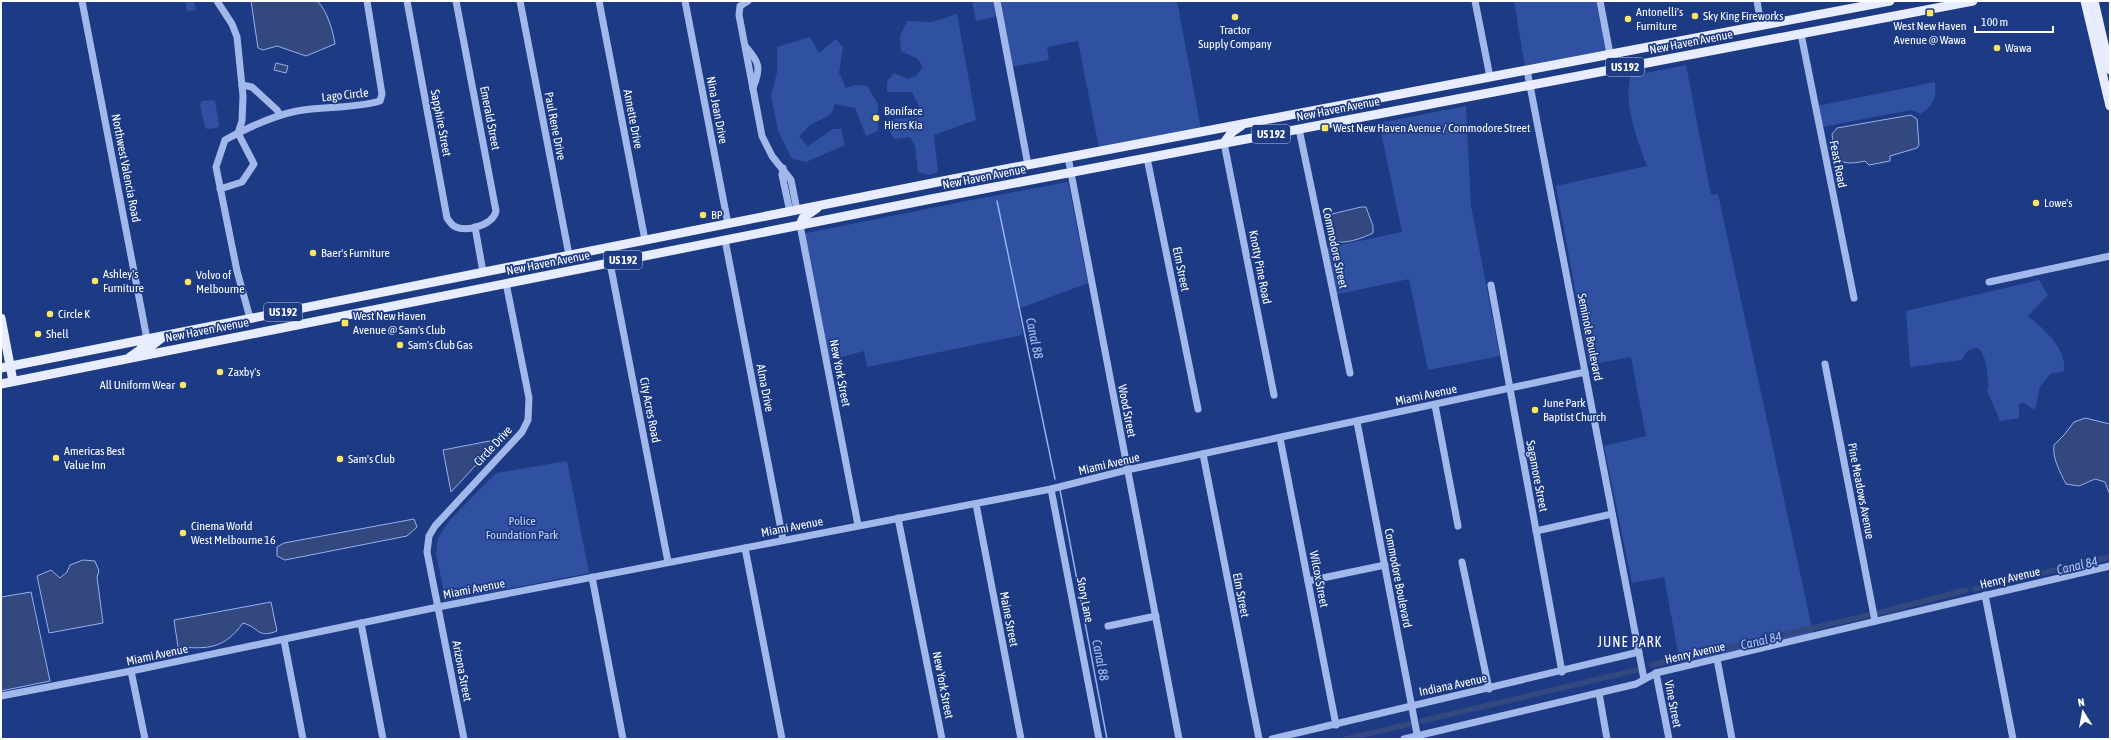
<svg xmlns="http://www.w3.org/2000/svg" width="2111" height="740" font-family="'Asap Condensed',sans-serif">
  <rect width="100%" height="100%" fill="#1d3a84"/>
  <g fill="#3051a2">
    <path d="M185,1H194L196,10L187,11Z"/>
    <path d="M972,1H1177L1201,129L1099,148L1078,41L1047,47L1049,60L1010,67L1003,15L976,21Z"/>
    <path d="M1514,1H1596L1606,51L1525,67Z"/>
    <path d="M957,14L976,120L934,135L938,172L929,175L918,172L915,146L910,137L894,139L890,132L893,119L924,117L912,92H887V82L894,73L908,79L916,76L923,67L918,59L901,51L900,36L907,21L932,22Z"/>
    <path d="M810,37L819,53L836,39L843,47L839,73L846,88L854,85L867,86L878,104V131L866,136L855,108L835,104L831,114L809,126L799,137L808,146L833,129H841L845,145L806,162L792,159L778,131L771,96L777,72V47Z"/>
    <path d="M1686,65L1711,195L1718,194L1813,633L1680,663L1664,577L1632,583L1604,446L1646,436L1631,357L1589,365L1556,186L1647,166C1638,141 1622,101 1631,76Z"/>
    <path d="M1935,82C1936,100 1935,102 1921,114L1911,110L1816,128L1812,107Z"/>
    <path d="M211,100L215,101L219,125L217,128L208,129L205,128L200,104L202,101Z"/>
    <path d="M1466,106L1471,206L1500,356L1428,370L1409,279L1334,295L1326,248L1402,232L1379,123Z"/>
    <path d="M1068,182L1088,283L1018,309L1023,335L867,367L864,351L827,361L802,234L966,201Z"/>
    <path d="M2039,280L2048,295L2028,316C2044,329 2067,349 2064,371L2050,374L2040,387L2035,410L2024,403L2019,404V418L2000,421L1987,390L1989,387C1987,375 1988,357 1978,348C1969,348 1965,352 1962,360L1910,367L1906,311Z"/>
    <path d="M567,461L589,573L446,601L436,554L438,538L448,522L496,473Z"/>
  </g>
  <g fill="#32487f" stroke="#96b1ec">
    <path d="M251,1H317C327,10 333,31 335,44L306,56L277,46L263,50L258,48Z"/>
    <path d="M276,63L288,66L286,73L274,70Z"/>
    <path d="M1911,115L1917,119L1919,145L1917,148L1890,156V161L1869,165L1865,161C1838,167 1835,160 1832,134L1837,128Z"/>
    <path d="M1361,207H1366L1373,226V233C1363,238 1344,245 1333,241L1328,215Z"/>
    <path d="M2085,418L2110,424V495L2105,482L2095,479L2079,486L2066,484C2060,472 2052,458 2054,445L2064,435L2074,422Z"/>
    <path d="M500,439L451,492L443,450Z"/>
    <path d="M414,519L417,527L407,536L285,560L277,556V547L284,543Z"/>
    <path d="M83,560L95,561L99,571L97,577L103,623L49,633L37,576L51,570L60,578L67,572L70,565Z"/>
    <path d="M31,592L50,681L1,691V597Z"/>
    <path d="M271,602L277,631C257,639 259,627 243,623C224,649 209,649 178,647L174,620Z"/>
  </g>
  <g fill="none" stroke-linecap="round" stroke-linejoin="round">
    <g stroke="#96b1ec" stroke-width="1.5">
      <path d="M997,201L1055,479"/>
      <path d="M1060,490L1107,739"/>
    </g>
    <g stroke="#32487f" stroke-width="5.5">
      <path d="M1975,589L2110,557"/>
      <path d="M1878,613L1966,590"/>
      <path d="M1652,665L1869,615"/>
      <path d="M1422,721L1637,670"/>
      <path d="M1346,739L1410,724"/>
    </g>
    <g stroke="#a3b8ea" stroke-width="7">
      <path d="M82,1L147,339"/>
      <path d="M217,1L232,24L237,37L243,96L242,121L238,133L254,164L242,182L220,189"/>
      <path d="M407,1L447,218C449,221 451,224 454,226C466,233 493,225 496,211L456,1"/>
      <path d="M520,1L569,255"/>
      <path d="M599,1L645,240"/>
      <path d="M685,1L728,224"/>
      <path d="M748,1L740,6L739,15L762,136L772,156L791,180L797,210"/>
      <path d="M997,1L1028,165"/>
      <path d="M1475,1L1490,77"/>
      <path d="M1600,1L1610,54"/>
      <path d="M1757,1L1761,25"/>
      <path d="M1801,34L1854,298"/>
      <path d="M746,47C760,63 761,68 753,88"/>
      <path d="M1527,70L1644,679"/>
      <path d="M242,85L252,87L277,110L280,115"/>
      <path d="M1299,129L1350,373"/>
      <path d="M1224,143L1274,395"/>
      <path d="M1068,157L1179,739"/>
      <path d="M1147,158L1198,409"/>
      <path d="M783,168L782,175L790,212"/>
      <path d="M800,225L858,525"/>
      <path d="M475,227L483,272"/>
      <path d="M725,240L783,540"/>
      <path d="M610,263L668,562"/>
      <path d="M1989,282L2110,256"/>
      <path d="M1491,285L1562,672"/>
      <path d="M250,318L237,271L216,167L225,140C247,128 272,116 297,111C324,106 353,109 380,101L382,94L367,1"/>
      <path d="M1825,364L1875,621"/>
      <path d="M1435,405L1458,526"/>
      <path d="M1357,422L1418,739"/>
      <path d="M1280,438L1336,725"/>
      <path d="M1203,454L1259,739"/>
      <path d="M1051,489L1099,739"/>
      <path d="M976,504L1021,739"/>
      <path d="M898,518L942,739"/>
      <path d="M1536,531L1612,514"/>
      <path d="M745,548L782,739"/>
      <path d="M1462,562L1489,689"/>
      <path d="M592,577L623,739"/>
      <path d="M1308,581L1385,565"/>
      <path d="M1985,595L2013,739"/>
      <path d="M361,623L383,739"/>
      <path d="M1108,626L1156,616"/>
      <path d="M284,640L303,739"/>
      <path d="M1717,659L1732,739"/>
      <path d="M131,671L145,739"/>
      <path d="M1656,673L1669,739"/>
      <path d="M1599,693L1607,739"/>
      <path d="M1,696L131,671L438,607L1051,489L1127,470L1585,372"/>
      <path d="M464,739L427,552L429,536L435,526L522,432L528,420L529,398L506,283"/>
      <path d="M1272,739L1639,652"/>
      <path d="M1404,739L1636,684L1656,673L2110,566"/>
    </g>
    <g stroke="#e7edfe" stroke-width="9">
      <path d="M2085,1L2110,106"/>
      <path d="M2094,1L2110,70"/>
      <path d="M1224,143L1232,132L1241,126"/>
      <path d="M800,225L803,218L817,208"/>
      <path d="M1,318L13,381"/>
      <path d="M147,354L149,348L163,337"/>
      <path d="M130,357L140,350L147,339"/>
      <path d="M1,368L948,180L1890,1"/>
      <path d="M1,384L931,199L1973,1"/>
    </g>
  </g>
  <g fill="#fae661" stroke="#1d3a84" stroke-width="1.5">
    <rect x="1926" y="9" width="8" height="8" rx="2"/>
    <circle cx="1695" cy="16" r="4"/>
    <circle cx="1235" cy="17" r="4"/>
    <circle cx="1628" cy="19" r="4"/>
    <circle cx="1997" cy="48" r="4"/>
    <circle cx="876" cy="118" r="4"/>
    <rect x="1321" y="124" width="8" height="8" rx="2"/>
    <circle cx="2036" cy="203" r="4"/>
    <circle cx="703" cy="215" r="4"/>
    <circle cx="313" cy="253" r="4"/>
    <circle cx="95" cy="281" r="4"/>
    <circle cx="188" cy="282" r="4"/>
    <circle cx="50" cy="314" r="4"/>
    <rect x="341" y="319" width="8" height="8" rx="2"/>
    <circle cx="38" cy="334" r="4"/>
    <circle cx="400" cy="345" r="4"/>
    <circle cx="220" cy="372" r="4"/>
    <circle cx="183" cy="385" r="4"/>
    <circle cx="1535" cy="410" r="4"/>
    <circle cx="56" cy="458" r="4"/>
    <circle cx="340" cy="459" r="4"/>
    <circle cx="183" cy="533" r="4"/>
  </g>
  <g text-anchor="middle" stroke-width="3.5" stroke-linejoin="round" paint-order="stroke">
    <g fill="#1d3a84" stroke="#bbc4da" stroke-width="1">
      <rect x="1606" y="58" width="38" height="18" rx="3"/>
      <rect x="1252" y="125" width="38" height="18" rx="3"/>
      <rect x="604" y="251" width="38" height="18" rx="3"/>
      <rect x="264" y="303" width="38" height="18" rx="3"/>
    </g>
    <g font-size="11" font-weight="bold" fill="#fff">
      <text x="1625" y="71">US 192</text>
      <text x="1271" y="138">US 192</text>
      <text x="623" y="264">US 192</text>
      <text x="283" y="316">US 192</text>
    </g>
    <g font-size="12" fill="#fff" stroke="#1d3a84" text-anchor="start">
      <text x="1636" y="16">Antonelli's<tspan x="1636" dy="14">Furniture</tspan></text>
      <text x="1703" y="20">Sky King Fireworks</text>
      <text x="1930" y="30" text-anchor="middle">West New Haven<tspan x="1930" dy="14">Avenue @ Wawa</tspan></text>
      <text x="1235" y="34" text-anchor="middle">Tractor<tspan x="1235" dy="14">Supply Company</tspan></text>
      <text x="2005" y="52">Wawa</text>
      <text x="884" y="115">Boniface<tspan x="884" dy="14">Hiers Kia</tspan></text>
      <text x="1333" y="132">West New Haven Avenue / Commodore Street</text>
      <text x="2044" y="207">Lowe's</text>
      <text x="711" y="219">BP</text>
      <text x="321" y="257">Baer's Furniture</text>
      <text x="103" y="278">Ashley's<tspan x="103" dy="14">Furniture</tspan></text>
      <text x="196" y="279">Volvo of<tspan x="196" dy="14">Melbourne</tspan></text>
      <text x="58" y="318">Circle K</text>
      <text x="353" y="320">West New Haven<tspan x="353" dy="14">Avenue @ Sam's Club</tspan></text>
      <text x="46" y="338">Shell</text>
      <text x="408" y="349">Sam's Club Gas</text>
      <text x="228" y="376">Zaxby's</text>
      <text x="175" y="389" text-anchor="end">All Uniform Wear</text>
      <text x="1543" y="407">June Park<tspan x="1543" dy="14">Baptist Church</tspan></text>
      <text x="64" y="455">Americas Best<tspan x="64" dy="14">Value Inn</tspan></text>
      <text x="348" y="463">Sam's Club</text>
      <text x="191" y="530">Cinema World<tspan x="191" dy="14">West Melbourne 16</tspan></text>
    </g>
    <g font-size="12" fill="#fff" stroke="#1d3a84">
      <text transform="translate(1691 42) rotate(-11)" y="4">New Haven Avenue</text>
      <text transform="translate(345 95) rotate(-6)" y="4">Lago Circle</text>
      <text transform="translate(1338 109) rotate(-11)" y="4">New Haven Avenue</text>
      <text transform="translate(717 110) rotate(79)" y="4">Nina Jean Drive</text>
      <text transform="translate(490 118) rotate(79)" y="4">Emerald Street</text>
      <text transform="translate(633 119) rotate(79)" y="4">Annette Drive</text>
      <text transform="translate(441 123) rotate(79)" y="4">Sapphire Street</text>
      <text transform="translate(555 126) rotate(79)" y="4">Paul Rene Drive</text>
      <text transform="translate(1838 164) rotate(79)" y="4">Feast Road</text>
      <text transform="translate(126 168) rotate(79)" y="4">Northwest Valencia Road</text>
      <text transform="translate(984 177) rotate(-11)" y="4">New Haven Avenue</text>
      <text transform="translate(1335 248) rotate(78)" y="4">Commodore Street</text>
      <text transform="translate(548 263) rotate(-11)" y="4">New Haven Avenue</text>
      <text transform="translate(1260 267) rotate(79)" y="4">Knotty Pine Road</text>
      <text transform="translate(1181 269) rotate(78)" y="4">Elm Street</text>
      <text transform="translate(207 330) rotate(-11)" y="4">New Haven Avenue</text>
      <text transform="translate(1590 337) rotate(79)" y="4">Seminole Boulevard</text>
      <text transform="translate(840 373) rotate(79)" y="4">New York Street</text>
      <text transform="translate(765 388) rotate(79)" y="4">Alma Drive</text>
      <text transform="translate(1426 395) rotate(-12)" y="4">Miami Avenue</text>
      <text transform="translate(650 410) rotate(79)" y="4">City Acres Road</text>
      <text transform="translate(1127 411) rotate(79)" y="4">Wood Street</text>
      <text transform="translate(493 446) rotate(-47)" y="4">Circle Drive</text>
      <text transform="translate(1109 464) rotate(-13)" y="4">Miami Avenue</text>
      <text transform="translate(1537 476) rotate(79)" y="4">Sagamore Street</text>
      <text transform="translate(1861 491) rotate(79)" y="4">Pine Meadows Avenue</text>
      <text transform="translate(792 527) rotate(-11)" y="4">Miami Avenue</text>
      <text transform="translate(1398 578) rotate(79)" y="4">Commodore Boulevard</text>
      <text transform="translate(2010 578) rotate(-13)" y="4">Henry Avenue</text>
      <text transform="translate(1319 579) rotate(79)" y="4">Wilcox Street</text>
      <text transform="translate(474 589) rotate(-11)" y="4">Miami Avenue</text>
      <text transform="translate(1241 595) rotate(79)" y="4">Elm Street</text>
      <text transform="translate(1085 600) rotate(79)" y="4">Story Lane</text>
      <text transform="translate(1009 619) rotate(79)" y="4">Maine Street</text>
      <text transform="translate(1695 653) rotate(-13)" y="4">Henry Avenue</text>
      <text transform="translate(157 655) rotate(-12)" y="4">Miami Avenue</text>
      <text transform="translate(462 671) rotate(79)" y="4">Arizona Street</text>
      <text transform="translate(943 685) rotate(79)" y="4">New York Street</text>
      <text transform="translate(1453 685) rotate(-12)" y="4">Indiana Avenue</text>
      <text transform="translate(1673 704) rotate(79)" y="4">Vine Street</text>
    </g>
    <g font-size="12" fill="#c8d6f8" stroke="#1d3a84">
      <text x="522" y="525">Police<tspan x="522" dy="14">Foundation Park</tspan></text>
    </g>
    <g font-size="13" font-style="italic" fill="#afc3f2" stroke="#1d3a84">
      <text transform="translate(1035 338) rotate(78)" y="5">Canal 88</text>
      <text transform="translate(2077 565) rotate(-13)" y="5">Canal 84</text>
      <text transform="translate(1761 640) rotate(-13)" y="5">Canal 84</text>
      <text transform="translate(1101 660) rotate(79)" y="5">Canal 88</text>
    </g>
    <g font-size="14" letter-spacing="1" fill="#fff" stroke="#1d3a84">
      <text x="1630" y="647">JUNE PARK</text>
    </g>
  </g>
  <rect width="2111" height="740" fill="none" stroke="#ffffff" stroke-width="4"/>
  <g transform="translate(2083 712) rotate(349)" stroke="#1d3a84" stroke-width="3" paint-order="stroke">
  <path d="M0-3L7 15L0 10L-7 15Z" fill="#ffffff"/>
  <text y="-6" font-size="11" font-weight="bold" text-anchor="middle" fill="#ffffff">N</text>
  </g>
  <path d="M1975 26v6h78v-6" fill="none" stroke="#ffffff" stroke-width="2"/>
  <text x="1981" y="26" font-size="12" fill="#ffffff" stroke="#1d3a84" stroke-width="3" paint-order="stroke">100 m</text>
</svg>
